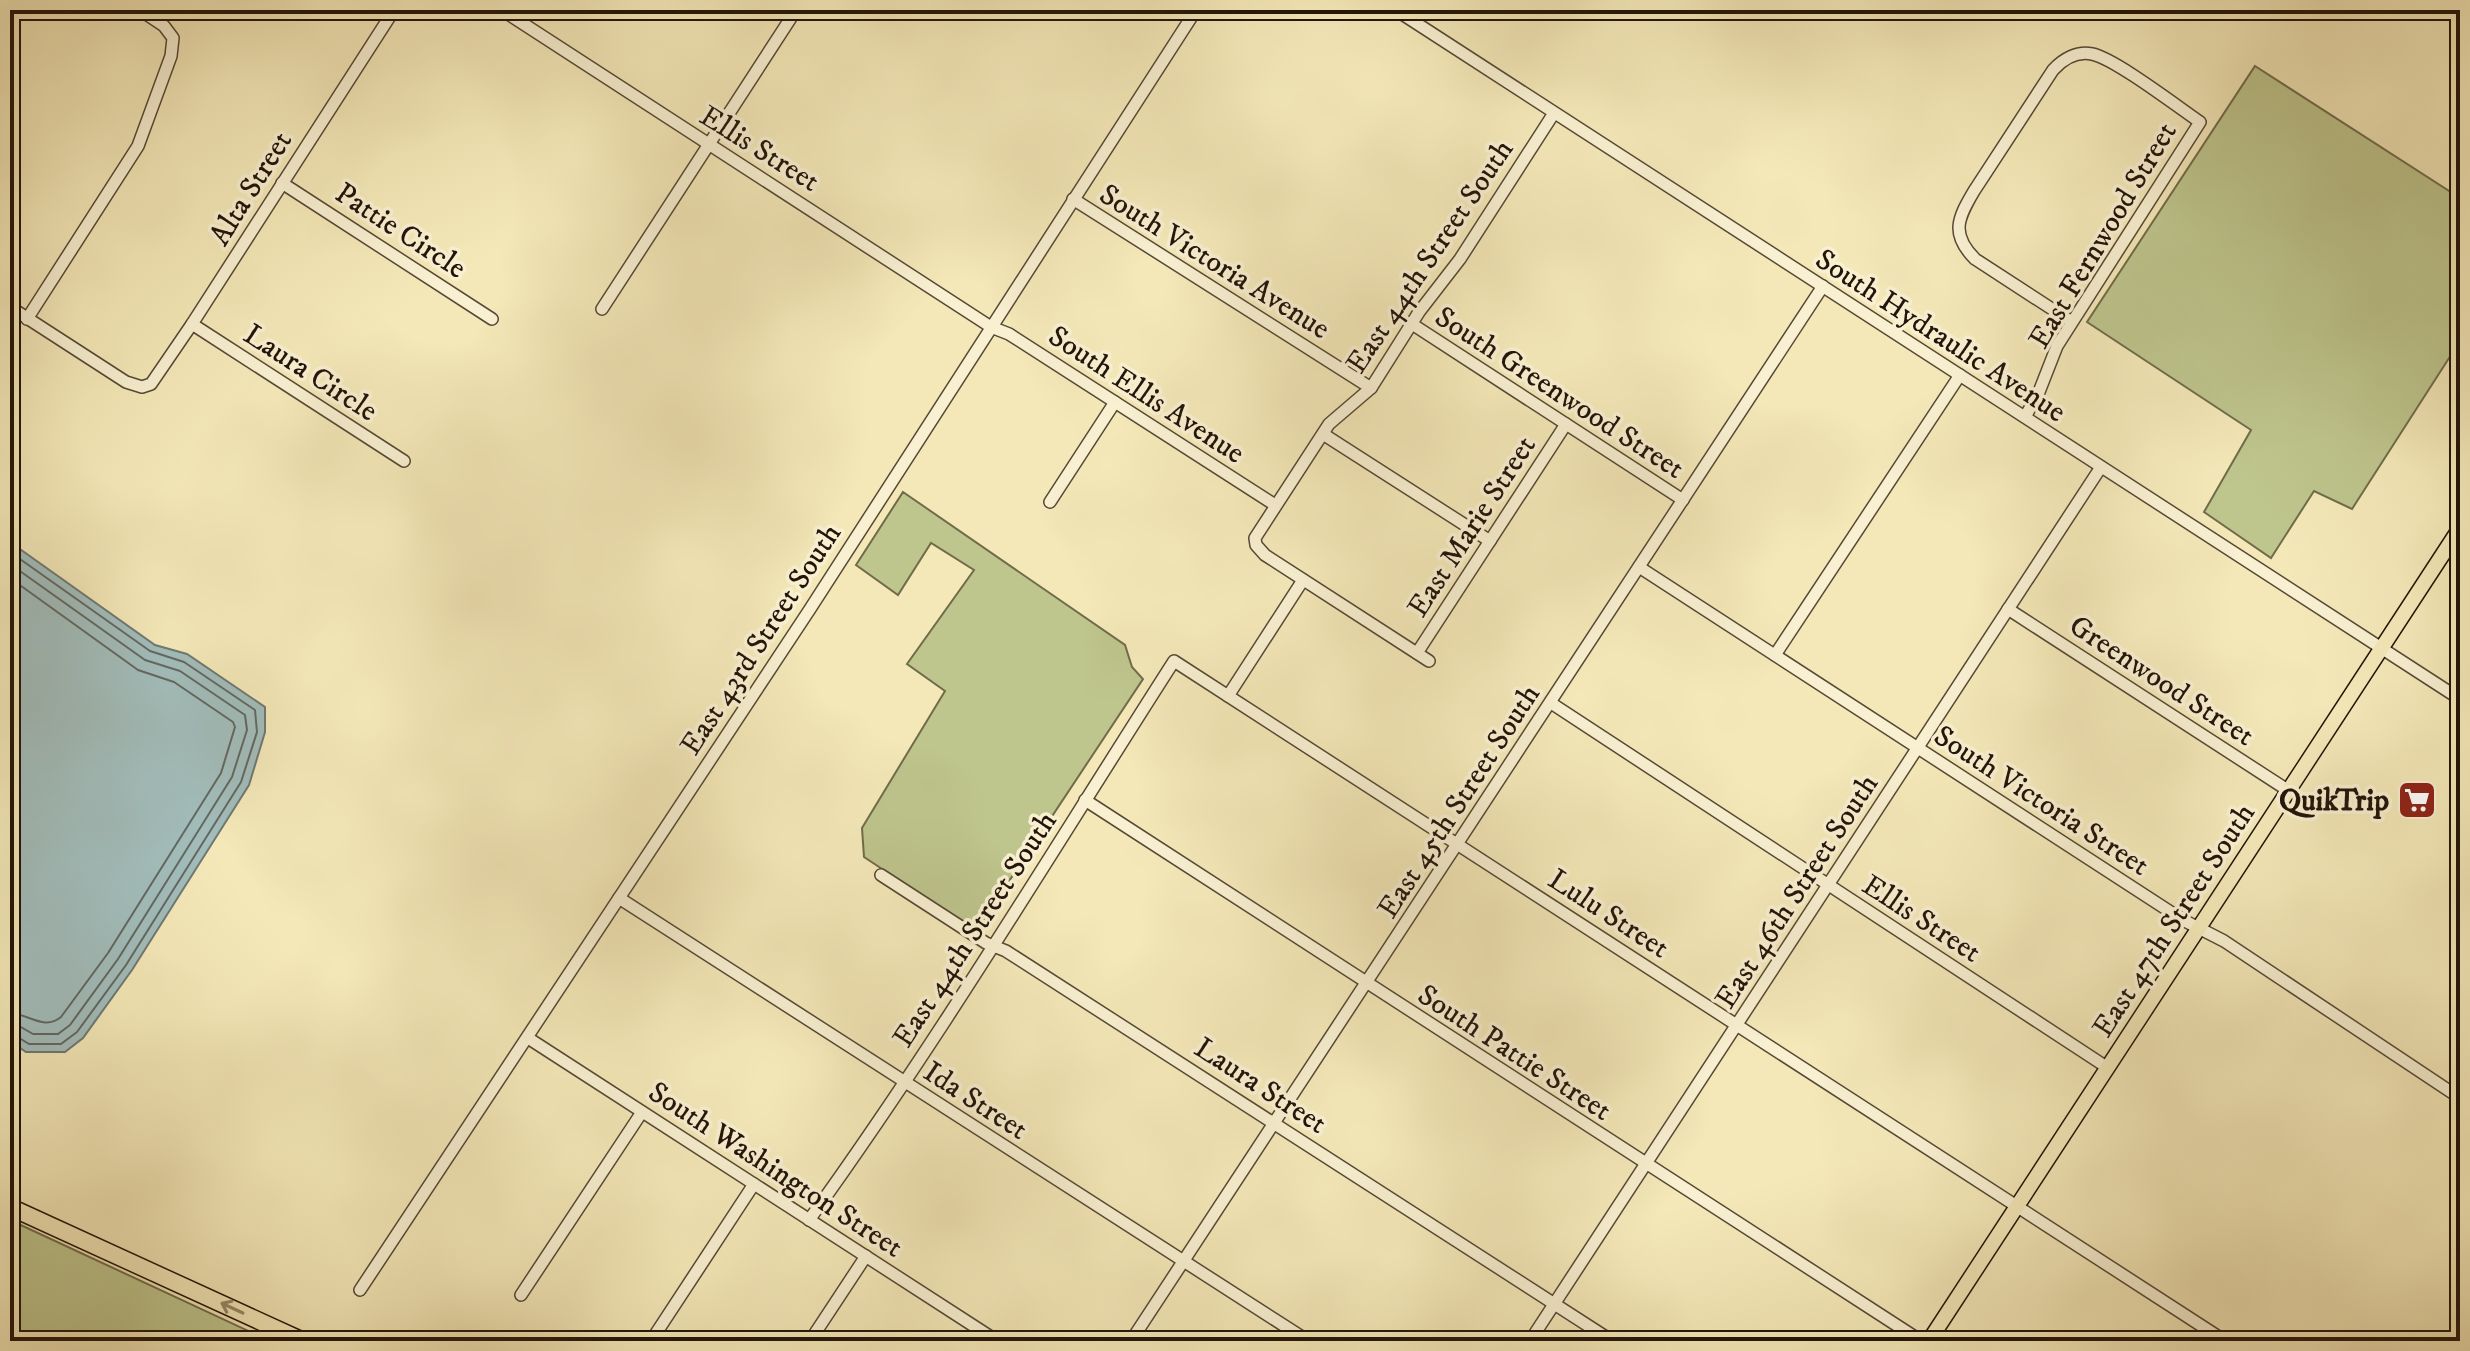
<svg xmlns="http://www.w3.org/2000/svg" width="2470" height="1351" font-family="'IM FELL DW Pica',serif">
  <rect width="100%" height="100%" fill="#f4e8b8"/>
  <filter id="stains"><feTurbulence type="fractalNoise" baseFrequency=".0025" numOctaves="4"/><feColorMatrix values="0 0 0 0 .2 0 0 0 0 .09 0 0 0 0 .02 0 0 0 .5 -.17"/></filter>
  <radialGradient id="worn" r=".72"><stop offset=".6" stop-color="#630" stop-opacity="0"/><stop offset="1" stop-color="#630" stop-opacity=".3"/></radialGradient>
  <g fill="#bec58d" stroke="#706c4b" stroke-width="2">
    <path d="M2255,66L2460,198V341L2352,509L2314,491L2271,558L2204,512L2251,430L2087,322Z"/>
    <path d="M903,492L1125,645L1132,667L1143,679L976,931L864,857L862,828L945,691L907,664L974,570L931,543L898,595L856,565Z"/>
    <path d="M10,1220L270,1341H10Z"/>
  </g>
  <path fill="#a2bdbb" stroke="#6f7974" stroke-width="2" d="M10,542L155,645L187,654L265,707V732L249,785L132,970L83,1038L65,1052H26L10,1041Z"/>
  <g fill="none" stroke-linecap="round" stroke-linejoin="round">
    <g stroke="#626862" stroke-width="2">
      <path d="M10,552L150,651L184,662L255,710L257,732L241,782L126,965L77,1032L61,1044H29L16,1036L10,1035"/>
      <path d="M10,564L145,660L180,671L245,715L247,730L232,777L118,959L70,1025L58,1034H33L19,1026L10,1025"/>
      <path d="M10,578L138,670L174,682L233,722L235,727L221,773L108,953L61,1017C44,1031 29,1014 10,1013"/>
    </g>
    <g stroke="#564935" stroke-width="14">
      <g id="minor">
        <path d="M502,10L991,327L1009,334L1275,505"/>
        <path d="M1396,10L2460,699"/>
        <path d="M282,183L492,319"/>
        <path d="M1073,199L1371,388"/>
        <path d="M10,307L126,382L142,387L151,384L192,324L394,10"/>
        <path d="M602,309L796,10"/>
        <path d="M27,319L138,146L171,56L173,38L164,26L140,10"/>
        <path d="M192,324L404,461"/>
        <path d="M1412,324L1683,500"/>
        <path d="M2025,417L2039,392L2057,346L2200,122C2178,107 2114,58 2092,54C2077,51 2063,59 2053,70L1974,191C1958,218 1950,234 1975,259L2072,322"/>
        <path d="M1323,434L1490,541"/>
        <path d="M1050,502L1115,402"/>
        <path d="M1639,567L2183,920L2224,941L2460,1098"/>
        <path d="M2008,609L2289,791"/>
        <path d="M1417,653L1566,424"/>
        <path d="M1775,655L1960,375"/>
        <path d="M1429,661L1265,555L1256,545L1255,538L1329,424L1371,388L1419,312L1460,259L1554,113"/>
        <path d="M1228,696L1303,580"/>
        <path d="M1551,703L2108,1068"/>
        <path d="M1085,800L1921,1341"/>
        <path d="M881,875L986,943L1006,951L1612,1341"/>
        <path d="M619,898L1308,1341"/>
        <path d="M528,1038L997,1341"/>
        <path d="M809,1220C939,1040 1054,848 1174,661L2225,1341"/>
        <path d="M360,1290L810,609L1196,10"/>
        <path d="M521,1295L642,1112"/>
        <path d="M651,1341L754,1184"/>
        <path d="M810,1341L866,1256"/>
        <path d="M1131,1341L1823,286"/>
        <path d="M1530,1341L2101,467"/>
      </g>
    </g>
    <g stroke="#221409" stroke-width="17">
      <path id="major" d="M1929,1341L2460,528"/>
    </g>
    <g stroke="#221409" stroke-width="19">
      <path id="highway" d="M10,1207L303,1341"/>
    </g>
    <use href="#minor" stroke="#f8f0d1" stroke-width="11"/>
    <use href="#major" stroke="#f4e8b8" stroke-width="14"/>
    <use href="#highway" stroke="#f4e8b8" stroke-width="16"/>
  </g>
  <defs><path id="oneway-shaft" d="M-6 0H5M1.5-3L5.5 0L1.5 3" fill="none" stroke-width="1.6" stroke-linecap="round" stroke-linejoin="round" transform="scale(2)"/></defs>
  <use stroke="#968969" href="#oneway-shaft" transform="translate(232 1308) rotate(-155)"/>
  <defs>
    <g id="supermarket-square" transform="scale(2)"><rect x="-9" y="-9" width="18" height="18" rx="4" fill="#8f2418" stroke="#f8f0d1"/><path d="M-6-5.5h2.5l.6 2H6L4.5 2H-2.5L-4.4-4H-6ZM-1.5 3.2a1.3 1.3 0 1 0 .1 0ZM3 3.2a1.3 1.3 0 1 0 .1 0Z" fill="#fff"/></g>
  </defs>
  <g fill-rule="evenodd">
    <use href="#supermarket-square" x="2417" y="800"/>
  </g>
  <g text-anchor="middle" stroke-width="7" stroke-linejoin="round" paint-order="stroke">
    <g font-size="30" fill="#221409" stroke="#f8f0d1">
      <text transform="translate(760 148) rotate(32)" y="10">Ellis Street</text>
      <text transform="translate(250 188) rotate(-58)" y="10">Alta Street</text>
      <text transform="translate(401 230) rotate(33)" y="10">Pattie Circle</text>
      <text transform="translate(2102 235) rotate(-59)" y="10">East Fernwood Street</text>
      <text transform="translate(1429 256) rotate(-56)" y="10">East 44th Street South</text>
      <text transform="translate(1215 261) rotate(32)" y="10">South Victoria Avenue</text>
      <text transform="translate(1941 335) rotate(33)" y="10">South Hydraulic Avenue</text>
      <text transform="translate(311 372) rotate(33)" y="10">Laura Circle</text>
      <text transform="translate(1560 392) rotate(33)" y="10">South Greenwood Street</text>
      <text transform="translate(1147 394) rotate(33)" y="10">South Ellis Avenue</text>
      <text transform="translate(1471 526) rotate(-57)" y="10">East Marie Street</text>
      <text transform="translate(760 639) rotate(-57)" y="10">East 43rd Street South</text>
      <text transform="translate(2162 680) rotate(33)" y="10">Greenwood Street</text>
      <text transform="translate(2042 800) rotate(33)" y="10">South Victoria Street</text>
      <text transform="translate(1458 801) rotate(-57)" y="10">East 45th Street South</text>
      <text transform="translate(1796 891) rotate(-57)" y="10">East 46th Street South</text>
      <text transform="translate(1609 913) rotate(33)" y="10">Lulu Street</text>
      <text transform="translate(1922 918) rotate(33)" y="10">Ellis Street</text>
      <text transform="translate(2173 920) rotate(-57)" y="10">East 47th Street South</text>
      <text transform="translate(974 929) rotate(-57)" y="10">East 44th Street South</text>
      <text transform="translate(1515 1052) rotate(33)" y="10">South Pattie Street</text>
      <text transform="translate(1261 1085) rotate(33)" y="10">Laura Street</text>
      <text transform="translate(976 1100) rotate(33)" y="10">Ida Street</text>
      <text transform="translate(776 1169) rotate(33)" y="10">South Washington Street</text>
    </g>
    <g font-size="30" font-weight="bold" fill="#221409" stroke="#f8f0d1" text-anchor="end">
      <text x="2389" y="810">QuikTrip</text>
    </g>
  </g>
  <rect width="2470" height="1351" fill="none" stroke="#f4e8b8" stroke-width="40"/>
  <rect x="12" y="12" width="2446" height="1327" fill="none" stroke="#221409" stroke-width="4"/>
  <rect x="20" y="20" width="2430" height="1311" fill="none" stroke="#221409" stroke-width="2"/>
  <rect width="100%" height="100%" filter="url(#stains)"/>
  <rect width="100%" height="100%" fill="url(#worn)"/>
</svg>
